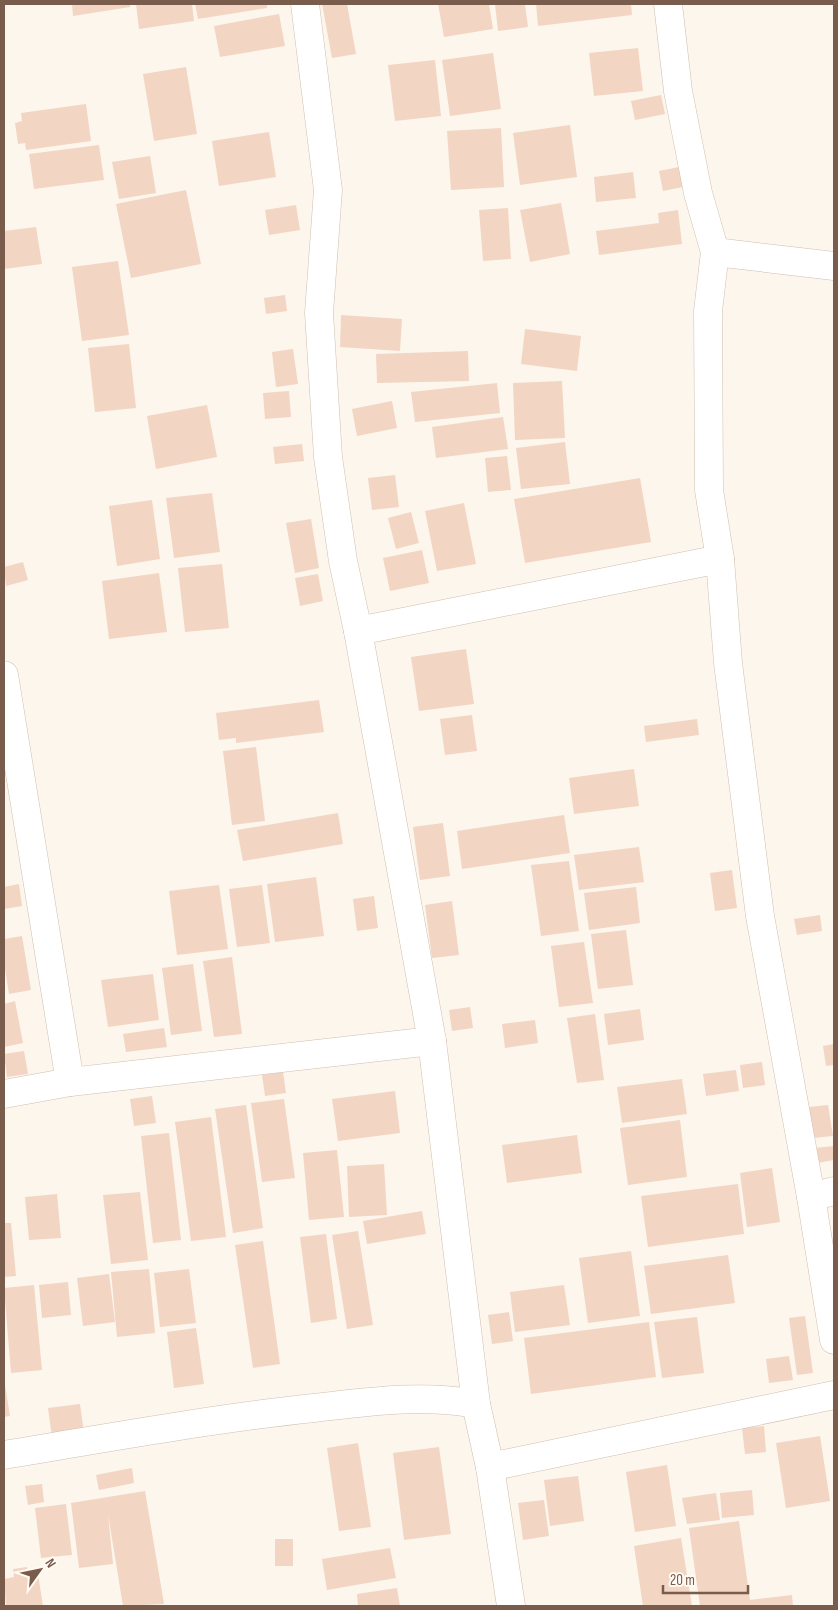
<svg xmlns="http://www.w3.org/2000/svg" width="838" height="1610" font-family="'Sofia Sans Condensed',sans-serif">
  <rect width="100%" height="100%" fill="#fdf6ec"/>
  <g fill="#f3d5c3">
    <path d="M72,4H130V7L73,16Z"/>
    <path d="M136,4H192L194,21L139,29Z"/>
    <path d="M195,4H267V8L198,19Z"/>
    <path d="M322,4H347L356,54L332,58Z"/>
    <path d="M438,4H489L493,29L444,37Z"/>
    <path d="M495,4H525L528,27L498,31Z"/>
    <path d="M536,4H631L632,15L538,26Z"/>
    <path d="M279,14L285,46L220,57L214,26Z"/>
    <path d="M638,48L643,91L594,96L589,53Z"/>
    <path d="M493,53L501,109L450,116L442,60Z"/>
    <path d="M435,60L441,116L395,121L388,65Z"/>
    <path d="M186,67L197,134L154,141L143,74Z"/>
    <path d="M661,95L665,114L635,120L631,101Z"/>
    <path d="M86,104L91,141L26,150L25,143L18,144L15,123L22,121L21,113Z"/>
    <path d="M570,125L577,177L520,185L513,133Z"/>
    <path d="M501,128L504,187L451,190L447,131Z"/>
    <path d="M269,132L276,177L219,186L212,141Z"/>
    <path d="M99,145L104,180L34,189L29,154Z"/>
    <path d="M150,156L156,193L119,199L112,162Z"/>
    <path d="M679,167L683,187L663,191L659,171Z"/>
    <path d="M633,172L636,198L596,202L594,177Z"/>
    <path d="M186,190L201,264L131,278L116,204Z"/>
    <path d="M561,203L570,254L530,262L520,210Z"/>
    <path d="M296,205L300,230L269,235L265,210Z"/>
    <path d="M508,208L511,259L483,261L479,210Z"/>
    <path d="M678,210L682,244L599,255L596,231L659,223L658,213Z"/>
    <path d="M36,227L42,264L4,269V231Z"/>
    <path d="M118,261L129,335L82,341L72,267Z"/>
    <path d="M285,295L287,311L266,314L264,298Z"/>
    <path d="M341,315L402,319L400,351L340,347Z"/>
    <path d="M525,329L581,336L577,371L521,364Z"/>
    <path d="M129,344L136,408L95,412L88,348Z"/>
    <path d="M293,349L298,384L276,387L272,352Z"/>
    <path d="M468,351L469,381L377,383L376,354Z"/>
    <path d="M562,381L565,438L515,440L513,383Z"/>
    <path d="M497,383L500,413L415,422L411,392Z"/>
    <path d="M289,391L291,417L265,419L263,393Z"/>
    <path d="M392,401L397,428L357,436L352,409Z"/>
    <path d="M207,405L217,457L156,469L147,416Z"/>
    <path d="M503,417L508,449L436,458L432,427Z"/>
    <path d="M565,442L570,484L521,489L516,448Z"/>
    <path d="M302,444L304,461L275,464L273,447Z"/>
    <path d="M507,456L511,490L488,492L485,458Z"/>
    <path d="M395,475L399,507L372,510L368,478Z"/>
    <path d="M640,478L651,542L525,563L514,499Z"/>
    <path d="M212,493L220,552L174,558L166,498Z"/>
    <path d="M152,500L160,559L117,566L109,506Z"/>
    <path d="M464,503L476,564L437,571L425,511Z"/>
    <path d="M411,512L419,543L396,549L388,518Z"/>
    <path d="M311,519L319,568L295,573L286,523Z"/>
    <path d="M422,550L429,583L390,591L383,558Z"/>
    <path d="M23,562L28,580L6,586L4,567Z"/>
    <path d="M222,564L229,628L185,632L178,568Z"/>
    <path d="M159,573L167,632L109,639L102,581Z"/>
    <path d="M318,574L323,601L300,606L295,578Z"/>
    <path d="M466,649L474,704L419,711L411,657Z"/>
    <path d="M319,700L324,732L236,743V738L219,740L216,713Z"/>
    <path d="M472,715L477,751L445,755L440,719Z"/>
    <path d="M697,719L699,735L646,742L644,726Z"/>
    <path d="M256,747L265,821L232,825L223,751Z"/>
    <path d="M634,769L639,806L574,814L569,778Z"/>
    <path d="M338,813L343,844L243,861L237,830Z"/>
    <path d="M564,815L570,853L462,869L457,831Z"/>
    <path d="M443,823L450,876L420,880L413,827Z"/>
    <path d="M639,847L644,882L579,890L574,855Z"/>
    <path d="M569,861L579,931L541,936L531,865Z"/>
    <path d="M732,870L737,908L715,911L710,873Z"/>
    <path d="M316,877L324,936L275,942L267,884Z"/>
    <path d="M19,884L22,906L4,909V887Z"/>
    <path d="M219,885L228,949L177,955L169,891Z"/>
    <path d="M262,885L270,943L237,947L229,889Z"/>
    <path d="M636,887L640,923L589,930L584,893Z"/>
    <path d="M374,896L378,928L357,931L353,899Z"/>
    <path d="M452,901L459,955L432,958L425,905Z"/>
    <path d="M820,915L822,931L797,935L794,919Z"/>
    <path d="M626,930L633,985L598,989L591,934Z"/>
    <path d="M22,936L31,990L9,994L4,963V939Z"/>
    <path d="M584,942L593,1003L559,1007L551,946Z"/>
    <path d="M232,957L242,1034L214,1037L203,961Z"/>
    <path d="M193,964L202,1031L171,1035L162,968Z"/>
    <path d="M153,974L159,1020L108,1027L101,980Z"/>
    <path d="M15,1001L23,1043L4,1047V1004Z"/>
    <path d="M470,1007L473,1028L452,1031L449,1010Z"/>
    <path d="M640,1009L644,1040L608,1045L604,1014Z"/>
    <path d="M595,1014L604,1080L577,1083L567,1018Z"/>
    <path d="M535,1020L538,1043L505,1048L502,1024Z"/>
    <path d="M164,1028L167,1047L126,1052L123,1034Z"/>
    <path d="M834,1044V1065L826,1066L823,1046Z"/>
    <path d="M24,1051L28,1074L7,1077L4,1054Z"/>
    <path d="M762,1062L765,1085L743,1088L740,1065Z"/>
    <path d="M736,1070L739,1091L706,1096L703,1074Z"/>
    <path d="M283,1072L286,1093L265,1096L262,1075Z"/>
    <path d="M682,1079L687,1114L622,1123L617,1087Z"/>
    <path d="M395,1091L400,1133L338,1141L332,1099Z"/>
    <path d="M152,1096L156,1123L134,1126L130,1099Z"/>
    <path d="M284,1099L295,1178L262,1182L251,1103Z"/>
    <path d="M246,1105L263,1228L233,1233L215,1109Z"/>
    <path d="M828,1105L833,1136L813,1138L809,1107Z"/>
    <path d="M211,1117L226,1237L191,1241L175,1122Z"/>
    <path d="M680,1120L687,1177L628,1185L620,1128Z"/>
    <path d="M169,1133L181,1240L153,1243L141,1136Z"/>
    <path d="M577,1135L582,1173L507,1183L502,1145Z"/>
    <path d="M834,1146V1160L817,1163L815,1148Z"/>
    <path d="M337,1150L344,1217L309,1220L303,1153Z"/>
    <path d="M384,1164L387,1215L349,1217L347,1166Z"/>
    <path d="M772,1168L780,1222L747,1227L740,1173Z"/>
    <path d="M738,1184L744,1234L648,1247L641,1196Z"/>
    <path d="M140,1192L148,1260L111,1264L103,1195Z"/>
    <path d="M57,1194L61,1238L29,1240L25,1197Z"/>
    <path d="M422,1211L426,1234L367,1244L363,1221Z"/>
    <path d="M4,1223H11L16,1276L4,1277Z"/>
    <path d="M358,1231L373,1325L347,1329L332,1235Z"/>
    <path d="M326,1234L337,1319L311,1323L300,1237Z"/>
    <path d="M263,1241L280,1364L253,1368L235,1245Z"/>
    <path d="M631,1251L640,1316L588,1323L579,1258Z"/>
    <path d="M728,1255L735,1303L651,1314L644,1266Z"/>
    <path d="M149,1269L155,1333L117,1337L111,1272Z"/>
    <path d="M189,1269L196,1323L160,1327L154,1273Z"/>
    <path d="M109,1274L115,1322L83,1326L77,1278Z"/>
    <path d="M68,1282L71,1315L42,1318L39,1285Z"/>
    <path d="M34,1285L42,1370L11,1373L4,1288Z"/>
    <path d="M564,1285L570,1325L515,1332L510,1292Z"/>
    <path d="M509,1312L513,1341L492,1344L488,1315Z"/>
    <path d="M805,1316L813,1373L797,1375L789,1318Z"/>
    <path d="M697,1317L704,1373L662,1378L654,1322Z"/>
    <path d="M649,1322L656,1377L531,1394L524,1338Z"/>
    <path d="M196,1328L204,1384L174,1388L167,1332Z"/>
    <path d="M789,1356L793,1380L769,1383L766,1359Z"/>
    <path d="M4,1379L10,1416L4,1417Z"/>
    <path d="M80,1404L84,1433L52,1437L48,1408Z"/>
    <path d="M764,1426L766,1452L745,1454L742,1428Z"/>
    <path d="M820,1436L830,1501L786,1508L776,1443Z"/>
    <path d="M358,1443L371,1527L339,1531L327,1448Z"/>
    <path d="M439,1447L451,1534L404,1540L393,1453Z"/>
    <path d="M667,1465L676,1526L635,1532L626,1472Z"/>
    <path d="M132,1468L134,1483L99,1490L96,1475Z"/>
    <path d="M578,1476L584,1521L550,1526L544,1480Z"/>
    <path d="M42,1484L44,1502L28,1505L25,1486Z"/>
    <path d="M752,1490L754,1515L722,1518L720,1493Z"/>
    <path d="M145,1491L164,1604L123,1606L108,1514L113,1564L79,1568L71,1503Z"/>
    <path d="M716,1493L720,1520L687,1524L682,1498Z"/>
    <path d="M544,1500L549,1536L523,1540L518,1503Z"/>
    <path d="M66,1504L72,1555L41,1558L35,1508Z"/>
    <path d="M739,1521L750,1600L792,1595L793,1606H700L689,1528Z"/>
    <path d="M681,1538L692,1606H643L634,1546Z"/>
    <rect x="275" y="1539" width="18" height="27"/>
    <path d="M390,1548L396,1578L327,1590L322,1559Z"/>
    <path d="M27,1567L29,1576L38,1574L43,1606H6L4,1579L14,1577L13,1569Z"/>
    <path d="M397,1588L400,1606H358L357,1594Z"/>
  </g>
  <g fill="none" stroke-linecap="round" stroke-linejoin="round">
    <g stroke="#d1beb0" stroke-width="29">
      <g id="minor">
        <path d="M305,4L328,190L319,313L328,457L343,561L358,631L432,1041L476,1404L490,1467L511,1606"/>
        <path d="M668,4L678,91L698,193L715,252L708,311L709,490L720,559L728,663L760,916L811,1197L834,1340"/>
        <path d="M715,252L834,266"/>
        <path d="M358,631L720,559"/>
        <path d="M4,675L70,1082"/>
        <path d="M4,1094L70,1082L432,1041"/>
        <path d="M811,1197L834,1191"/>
        <path d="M4,1455C107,1438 210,1419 314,1408C368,1402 422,1394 476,1404"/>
        <path d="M490,1467L834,1395"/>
      </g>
    </g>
    <use href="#minor" stroke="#fff" stroke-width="28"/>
  </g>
  <rect width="838" height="1610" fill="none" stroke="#7a5c4d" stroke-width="10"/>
  <g transform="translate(40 1570) rotate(57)" stroke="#fffaf3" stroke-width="4" paint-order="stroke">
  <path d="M0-4L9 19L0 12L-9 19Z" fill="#7a5c4d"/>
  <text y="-8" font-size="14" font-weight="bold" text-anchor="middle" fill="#7a5c4d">N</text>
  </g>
  <path d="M663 1585v8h85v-8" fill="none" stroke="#7a5c4d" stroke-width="2.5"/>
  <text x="670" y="1585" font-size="15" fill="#7a5c4d" stroke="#fffaf3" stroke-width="4" paint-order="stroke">20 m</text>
</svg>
